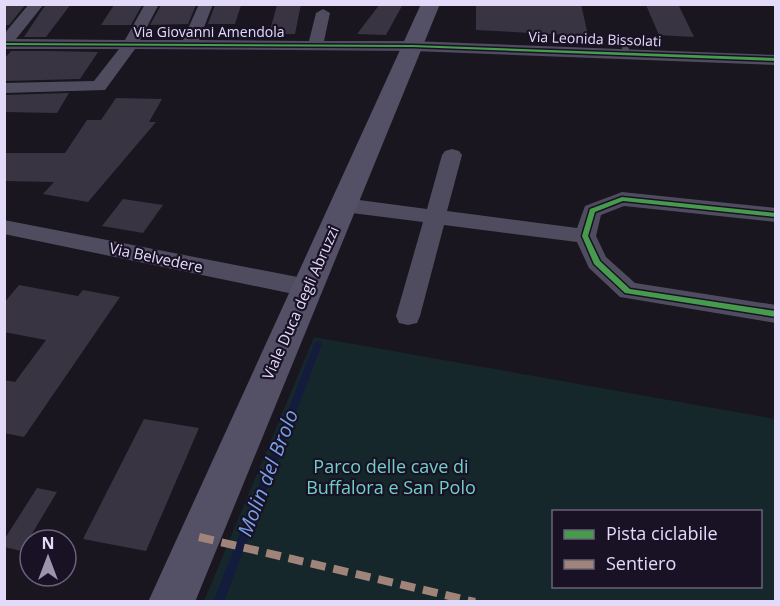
<svg xmlns="http://www.w3.org/2000/svg" width="780" height="606" font-family="'Open Sans',sans-serif">
  <rect width="100%" height="100%" fill="#191620"/>
  <path fill="#16272b" fill-rule="evenodd" d="M314,337L775,419V601H204ZM554,512H760V586H554Z"/>
  <g fill="none" stroke-linecap="round" stroke-linejoin="round">
    <path fill="#141c3e" fill-rule="evenodd" d="M318,341L321,342L322,344L224,602H213L314,344L315,342Z"/>
  </g>
  <g fill="#393442">
    <path d="M4,4H26L9,25H4Z"/>
    <path d="M46,4H71L46,37H24Z"/>
    <path d="M301,4L295,34H269L277,5Z"/>
    <path d="M380,4H403L386,35L357,34Z"/>
    <path d="M476,4H581L588,36L476,30Z"/>
    <path d="M114,5H142L131,25H101Z"/>
    <path d="M161,5H196L188,24L150,25Z"/>
    <path d="M215,5H241L235,24H208Z"/>
    <path d="M646,5L679,6L694,37L659,35Z"/>
    <path d="M11,51H49L98,52L80,79L4,81V59Z"/>
    <path d="M69,93L57,113L4,112V95Z"/>
    <path d="M116,98L162,99L149,122H156L88,202L43,194L54,182L4,181V153H65L87,120H101Z"/>
    <path d="M123,199L163,205L143,233L102,226Z"/>
    <path d="M19,285L78,296L83,290L120,297L24,437L4,433V380L15,382L46,340L4,332V303Z"/>
    <path d="M144,419L199,428L146,551L83,539Z"/>
    <path d="M37,488L57,492L30,537V553L4,547V540Z"/>
  </g>
  <g fill="none" stroke-linecap="round" stroke-linejoin="round">
    <path fill="#504c5f" fill-rule="evenodd" d="M620,38L627,40L630,55L623,53Z"/>
    <g fill="#504c5f" fill-rule="evenodd">
      <path d="M29,4H44L16,39L125,40L145,4H159L140,40H183L199,4H213L199,40L309,41L316,13L323,9L330,13L324,41H413L776,55V65L413,51L135,49L105,90L4,93V83L94,81L119,49H4V34Z"/>
      <path d="M452,149L459,151L462,155L447,211L577,228L585,206L622,192L776,208V222L624,206L601,215L596,236L606,257L635,283L776,305V323L620,297L589,268L577,242L444,225L420,316L417,323L408,325L399,323L396,316L423,222L344,212L337,210L334,205L337,200L344,198L427,209L442,155L445,151Z"/>
      <path d="M4,220L308,279L316,282L320,288L316,294L308,297L4,234Z"/>
    </g>
    <path fill="#545065" fill-rule="evenodd" d="M421,4H440L195,602H148Z"/>
    <path stroke="#a18479" stroke-width="8" stroke-dasharray="15 8" stroke-linecap="butt" d="M199,537L475,602"/>
    <g stroke="#181224" stroke-width="3">
      <g id="cycleway">
        <path d="M4,43L413,45L776,58V61L413,47L4,45Z"/>
        <path d="M622,197L776,213V217L623,201L595,212L588,236L600,261L630,289L776,311V317L625,293L594,264L582,236L590,209Z"/>
      </g>
    </g>
    <use href="#cycleway" fill="#469c4c" fill-rule="evenodd"/>
  </g>
  <g text-anchor="middle" stroke-width="4.5" stroke-linejoin="round" paint-order="stroke">
    <g font-size="14" fill="#e3dafa" stroke="#181224">
      <text x="209" y="37">Via Giovanni Amendola</text>
      <text transform="translate(595 39) rotate(2)" y="5">Via Leonida Bissolati</text>
    </g>
    <g font-size="15" fill="#e3dafa" stroke="#181224">
      <text transform="translate(156 258) rotate(12)" y="5">Via Belvedere</text>
      <text transform="translate(301 303) rotate(-66)" y="5">Viale Duca degli Abruzzi</text>
    </g>
    <g font-size="18" fill="#70d0c8" stroke="#181224">
      <text x="391" y="473">Parco delle cave di<tspan x="391" dy="21">Buffalora e San Polo</tspan></text>
    </g>
    <g font-size="20" font-style="italic" fill="#76a2ec" stroke="#181224">
      <text transform="translate(268 473) rotate(-69)" y="7">Molin del Brolo</text>
    </g>
  </g>
  <rect width="780" height="606" fill="none" stroke="#e3dafa" stroke-width="12"/>
  <rect x="552" y="510" width="210" height="78" fill="#181224" stroke="#69627a" stroke-width="1.5"/>
  <rect x="564" y="530" width="30" height="9" fill="#469c4c" stroke="#69627a" stroke-width="1.5"/>
  <text x="606" y="540" font-size="18" fill="#e3dafa">Pista ciclabile</text>
  <rect x="564" y="560" width="30" height="9" fill="#a18479" stroke="#69627a" stroke-width="1.5"/>
  <text x="606" y="570" font-size="18" fill="#e3dafa">Sentiero</text>
  <g transform="translate(48 558)"><circle r="28" fill="#181224" stroke="#69627a" stroke-width="1.5"/>
  <path d="M0-4.5L10 22L0 15L-10 22Z" fill="#9c95ae"/>
  <text y="-9" font-size="16" font-weight="bold" text-anchor="middle" fill="#e3dafa">N</text>
  </g>
</svg>
